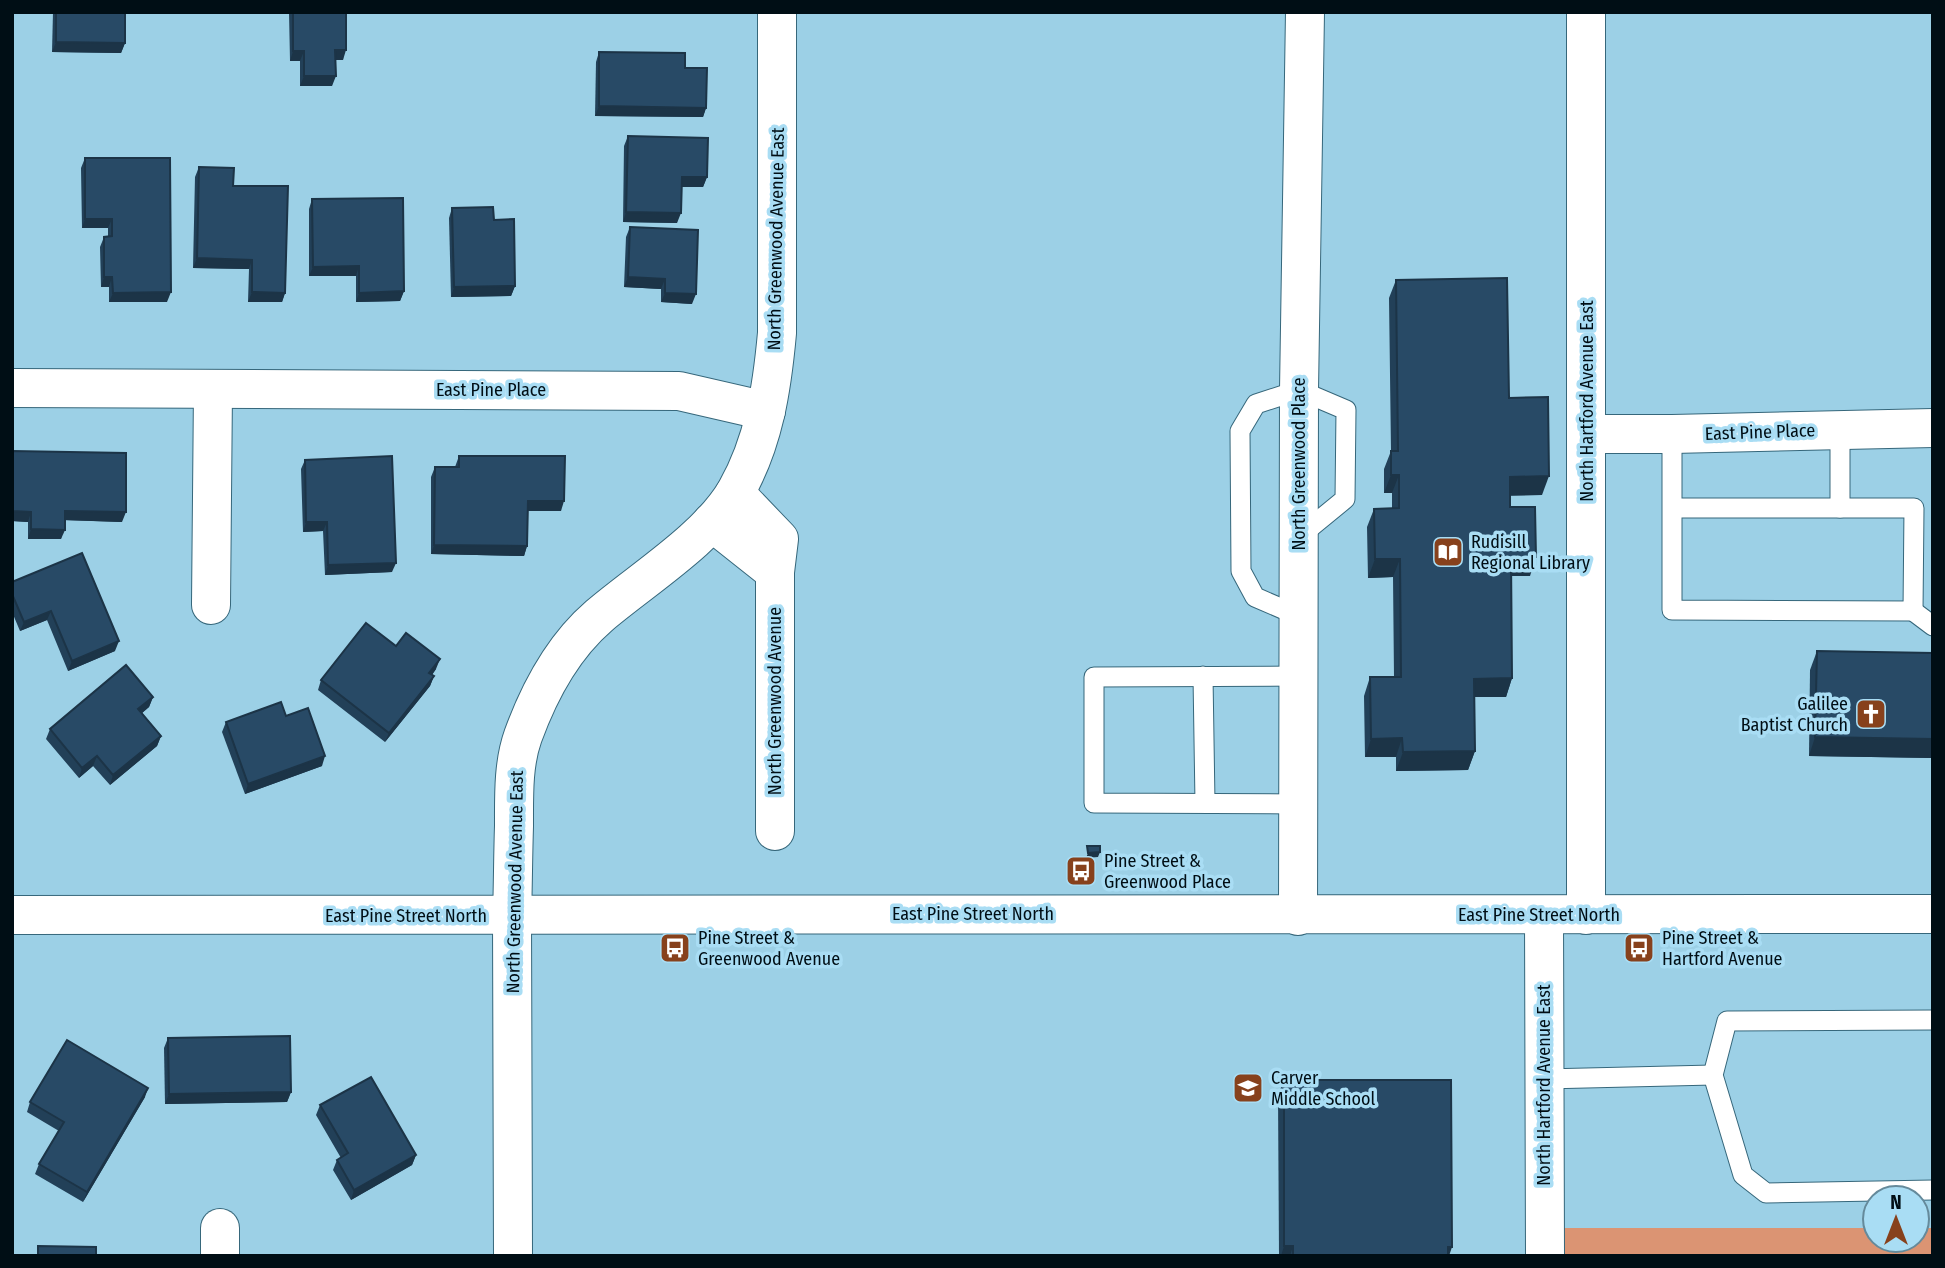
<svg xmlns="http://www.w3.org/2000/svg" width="1945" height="1268" font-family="'Fira Sans Condensed',sans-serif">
  <rect width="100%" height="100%" fill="#9cd0e6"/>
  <path fill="#db9473" d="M1564,1228H1875V1240H1917V1228H1933V1256H1564Z"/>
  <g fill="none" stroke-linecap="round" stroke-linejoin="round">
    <g stroke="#36677b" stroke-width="21">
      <g id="lane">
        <path d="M1672,434V610L1913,611L1914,508H1672"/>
        <path d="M1840,508V430"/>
        <path d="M1913,611L1933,626"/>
        <path d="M1299,616L1255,597L1241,571L1240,431L1256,404L1299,390L1346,410L1345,499L1300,536"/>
        <path d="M1203,676L1205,803"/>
        <path d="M1298,804L1094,803V677L1299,676"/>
        <path d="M1933,1020L1727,1021L1713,1075L1743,1175L1766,1193L1933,1190"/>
        <path d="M1544,1079L1713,1075"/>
      </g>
    </g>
    <g stroke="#36677b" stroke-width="40">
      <g id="street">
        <path d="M1586,12V915"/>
        <path d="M12,388L679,391L766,411"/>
        <path d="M1588,434H1672L1933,428"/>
        <path d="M735,493L779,539L775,572V831"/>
        <path d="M712,522L775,572"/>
        <path d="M211,605L213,389"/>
        <path d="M1544,915L1545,1256"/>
        <path d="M512,916C513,886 513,856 514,826C514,796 513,764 523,736C539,692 563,647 599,616C641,580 708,539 736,491C764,442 772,388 777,333V12"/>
        <path d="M1298,916L1299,390L1305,12"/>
        <path d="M220,1228V1256"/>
      </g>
    </g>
    <g stroke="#36677b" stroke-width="40">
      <g id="secondary">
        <path d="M12,915L1933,914"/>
        <path d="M512,916L513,1256"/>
      </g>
    </g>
    <use href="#lane" stroke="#fff" stroke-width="19"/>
    <use href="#street" stroke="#fff" stroke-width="38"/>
    <use href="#secondary" stroke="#fff" stroke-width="38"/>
  </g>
  <g fill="#224058">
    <path d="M53,12H125V43L121,53L52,52Z"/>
    <path d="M289,12H346L343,60H335L332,86H300V61H290Z"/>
    <path d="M599,52L685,68L706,108L703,117L595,116L596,62Z"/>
    <path d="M628,136L707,177L703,187H681L677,223L623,222L624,146Z"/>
    <path d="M85,158L167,302H109V287H101L100,247L104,237H108V228H82L81,168Z"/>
    <path d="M199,167L233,186L285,293L282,302H248L249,269L193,268L195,177Z"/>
    <path d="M312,199L404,291L400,301L356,302V276H309V209Z"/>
    <path d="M452,208L494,220L515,286L511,296L451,297L449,218Z"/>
    <path d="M630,227L692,304L661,302V289L624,287L626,237Z"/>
    <path d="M1396,280L1509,398L1542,495H1510V507L1530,576H1511L1512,678L1506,697H1474L1475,751L1468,770L1396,771V757H1365L1364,696L1370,677H1394L1393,577L1368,578L1367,527L1374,509L1392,508V493H1384V469L1391,451L1389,298Z"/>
    <path d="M12,451L122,522L65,520L61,539H28V522L12,521Z"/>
    <path d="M459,456L561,511H528L527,546L524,556L431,554V477L435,467H455Z"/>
    <path d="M305,460L392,572L325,575L323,531L303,532L301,469Z"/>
    <path d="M12,582L115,651L68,671L47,620L20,631L12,612Z"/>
    <path d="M396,646L436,669L432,675L434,676L430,686L385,742L318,690L321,680Z"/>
    <path d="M1817,651L1933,653V758L1809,756L1810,670Z"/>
    <path d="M153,697L149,707L142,713L161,736L157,746L110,785L93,766L79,778L46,739L50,729Z"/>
    <path d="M286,716L322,766L245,794L222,732L226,722Z"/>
    <path d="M168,1038L291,1092L287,1102L165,1104L164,1048Z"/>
    <path d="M1284,1080L1449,1256H1279L1278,1095Z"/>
    <path d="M145,1097L83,1202L35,1174L39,1164L59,1131L27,1112L30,1102Z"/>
    <path d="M320,1105L416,1155L412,1165L351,1200L333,1170L337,1160L341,1158L316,1115Z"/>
  </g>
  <g fill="#1c3447">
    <path d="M363,12H421V14Z"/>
    <path d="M56,42L125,43L121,53L52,52Z"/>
    <path d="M335,50H346L343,60H331Z"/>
    <path d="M293,51H304L300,61H290Z"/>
    <path d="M304,76H336L332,86H300Z"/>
    <path d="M599,106L706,108L703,117L595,116Z"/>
    <path d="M682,177H707L703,187H678Z"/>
    <path d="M626,212L681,213L677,223L623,222Z"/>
    <path d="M85,219H112L108,228H82Z"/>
    <path d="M197,258L252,260L249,269L193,268Z"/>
    <path d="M359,266L356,276H309L313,267Z"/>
    <path d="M104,277H112L109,287H101Z"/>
    <path d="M628,277L665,279L661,289L624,287Z"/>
    <path d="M515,286L511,296L451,297L454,287Z"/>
    <path d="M404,291L400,301L356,302L359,293Z"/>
    <path d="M171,292L167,302H109L113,293Z"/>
    <path d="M252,292L285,293L282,302H248Z"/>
    <path d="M665,293L696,294L692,304L661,302Z"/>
    <path d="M1391,475H1399L1392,493H1384Z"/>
    <path d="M1549,476L1542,495L1503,496L1510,477Z"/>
    <path d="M528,501H564L561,511H524Z"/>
    <path d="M12,511L31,512L28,522L12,521Z"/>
    <path d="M65,511L126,512L122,522L61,520Z"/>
    <path d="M306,522H327L323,531L303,532Z"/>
    <path d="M31,529L65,530L61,539H28Z"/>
    <path d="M434,545L527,546L524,556L431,554Z"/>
    <path d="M1536,557L1530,576H1504L1511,558Z"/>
    <path d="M1375,559H1400L1393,577L1368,578Z"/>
    <path d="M396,563L392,572L325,575L328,565Z"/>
    <path d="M51,611L47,620L20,631L24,622Z"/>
    <path d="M119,641L115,651L68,671L72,661Z"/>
    <path d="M440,659L436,669L426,683L429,673Z"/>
    <path d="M434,676L430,686L385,742L389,733Z"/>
    <path d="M1512,678L1506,697H1467L1474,679Z"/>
    <path d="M153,697L149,707L135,719L138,709Z"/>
    <path d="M161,736L157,746L110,785L113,775Z"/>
    <path d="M1815,737L1933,739V758L1809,756Z"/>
    <path d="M1402,738L1396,757H1365L1371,739Z"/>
    <path d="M1475,751L1468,770L1396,771L1403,752Z"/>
    <path d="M97,756L93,766L79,778L82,768Z"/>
    <path d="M325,756L322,766L245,794L248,784Z"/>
    <path d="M1100,852L1098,857L1086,858L1088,853Z"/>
    <path d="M148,1088L145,1097L83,1202L87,1192Z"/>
    <path d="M291,1092L287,1102L165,1104L169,1094Z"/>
    <path d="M416,1155L412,1165L351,1200L354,1190Z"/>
    <path d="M1284,1246H1293L1290,1256H1281Z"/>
    <path d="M1448,1247H1452L1449,1256H1445Z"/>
  </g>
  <g fill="#284a66" stroke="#1c3447" stroke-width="2">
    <path d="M56,12H125V43L56,42Z"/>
    <path d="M293,12H346V50H335L336,76H304V51H293Z"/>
    <path d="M599,52L685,53V68H707L706,108L599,106Z"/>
    <path d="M628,136L708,138L707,177H682L681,213L626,212Z"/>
    <path d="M85,158H170L171,292L113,293L112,277H104V237L112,236V219H85Z"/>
    <path d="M199,167L234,168L233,186H288L285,293L252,292V260L197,258Z"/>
    <path d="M403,198L404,291L359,293V266L313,267L312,199Z"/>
    <path d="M493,207L494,220L514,219L515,286L454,287L452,208Z"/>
    <path d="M630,227L698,230L696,294L665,293V279L628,277Z"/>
    <path d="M1507,278L1509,398L1548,397L1549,476L1510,477V507H1535L1536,557L1511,558L1512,678L1474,679L1475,751L1403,752L1402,738L1371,739L1370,677H1401L1400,559H1375L1374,509L1399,508V475H1391V451H1398L1396,280Z"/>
    <path d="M12,451L126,453V512L65,511V530L31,529V512L12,511Z"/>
    <path d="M392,456L396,563L328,565L327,522H306L305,460Z"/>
    <path d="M459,456H565L564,501H528L527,546L434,545L435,467H459Z"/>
    <path d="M82,553L119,641L72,661L51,611L24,622L12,594V582Z"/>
    <path d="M366,623L396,646L406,633L440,659L429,673L434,676L389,733L321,680Z"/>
    <path d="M1817,651L1933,653V739L1815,737Z"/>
    <path d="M126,665L153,697L138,709L161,736L113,775L97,756L82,768L50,729Z"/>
    <path d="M281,702L286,716L308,708L325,756L248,784L226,722Z"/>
    <path d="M1087,846H1100V852L1088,853Z"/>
    <path d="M290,1036L291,1092L169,1094L168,1038Z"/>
    <path d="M67,1040L148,1088L87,1192L39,1164L64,1122L30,1102Z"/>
    <path d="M371,1077L416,1155L354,1190L337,1160L348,1153L320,1105Z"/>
    <path d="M1284,1080H1451L1452,1247H1448V1256H1293V1246H1284Z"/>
    <path d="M38,1246L96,1247V1256H38Z"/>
  </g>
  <defs>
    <g id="library-square" transform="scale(1.575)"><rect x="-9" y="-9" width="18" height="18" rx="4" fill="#87411c" stroke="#a9ddf4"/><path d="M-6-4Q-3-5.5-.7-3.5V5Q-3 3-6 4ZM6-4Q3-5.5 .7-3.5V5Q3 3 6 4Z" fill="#fff"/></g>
    <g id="church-square" transform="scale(1.575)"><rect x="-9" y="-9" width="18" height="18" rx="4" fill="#87411c" stroke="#a9ddf4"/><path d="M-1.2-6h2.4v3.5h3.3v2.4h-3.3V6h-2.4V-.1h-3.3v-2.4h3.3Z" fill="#fff"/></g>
    <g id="bus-square" transform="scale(1.575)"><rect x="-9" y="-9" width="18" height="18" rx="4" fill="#87411c" stroke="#a9ddf4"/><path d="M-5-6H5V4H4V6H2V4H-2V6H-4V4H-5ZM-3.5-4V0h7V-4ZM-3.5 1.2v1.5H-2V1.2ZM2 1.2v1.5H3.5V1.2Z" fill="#fff"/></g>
    <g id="school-square" transform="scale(1.575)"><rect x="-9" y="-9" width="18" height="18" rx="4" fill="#87411c" stroke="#a9ddf4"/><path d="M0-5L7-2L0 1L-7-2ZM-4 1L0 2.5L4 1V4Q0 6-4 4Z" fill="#fff"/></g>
  </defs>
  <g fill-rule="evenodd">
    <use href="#library-square" x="1448" y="552"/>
    <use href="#church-square" x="1871" y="714"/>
    <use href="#bus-square" x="1081" y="871"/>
    <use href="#bus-square" x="675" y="948"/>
    <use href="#bus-square" x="1639" y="948"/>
    <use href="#school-square" x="1248" y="1088"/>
  </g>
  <g text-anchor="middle" stroke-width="7" stroke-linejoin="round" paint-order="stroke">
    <g font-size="18" fill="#000e15" stroke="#a9ddf4">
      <text transform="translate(776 239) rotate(-89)" y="6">North Greenwood Avenue East</text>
      <text x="491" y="396">East Pine Place</text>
      <text transform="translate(1587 401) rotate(-90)" y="6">North Hartford Avenue East</text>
      <text transform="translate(1760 432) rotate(-2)" y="6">East Pine Place</text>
      <text transform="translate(1299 464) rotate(-90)" y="6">North Greenwood Place</text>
      <text transform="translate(775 701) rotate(-90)" y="6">North Greenwood Avenue</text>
      <text transform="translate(515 882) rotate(-89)" y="6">North Greenwood Avenue East</text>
      <text x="973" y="920">East Pine Street North</text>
      <text x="1539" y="921">East Pine Street North</text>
      <text x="406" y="922">East Pine Street North</text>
      <text transform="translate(1544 1085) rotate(-90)" y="6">North Hartford Avenue East</text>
    </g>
    <g font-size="18" fill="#000e15" stroke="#a9ddf4" text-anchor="start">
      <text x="1471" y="548">Rudisill<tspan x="1471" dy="21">Regional Library</tspan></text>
      <text x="1848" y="710" text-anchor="end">Galilee<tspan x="1848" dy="21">Baptist Church</tspan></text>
      <text x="1104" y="867">Pine Street &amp;<tspan x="1104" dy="21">Greenwood Place</tspan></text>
      <text x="698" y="944">Pine Street &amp;<tspan x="698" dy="21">Greenwood Avenue</tspan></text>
      <text x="1662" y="944">Pine Street &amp;<tspan x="1662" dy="21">Hartford Avenue</tspan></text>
      <text x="1271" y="1084">Carver<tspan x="1271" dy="21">Middle School</tspan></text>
    </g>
  </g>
  <rect width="1945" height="1268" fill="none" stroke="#000e15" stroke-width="28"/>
  <g transform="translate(1896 1219)"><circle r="33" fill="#a9ddf4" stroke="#658a9b" stroke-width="2"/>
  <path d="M0-5L12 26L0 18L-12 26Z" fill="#87411c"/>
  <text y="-10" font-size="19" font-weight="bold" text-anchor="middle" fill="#000e15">N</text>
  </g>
</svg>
